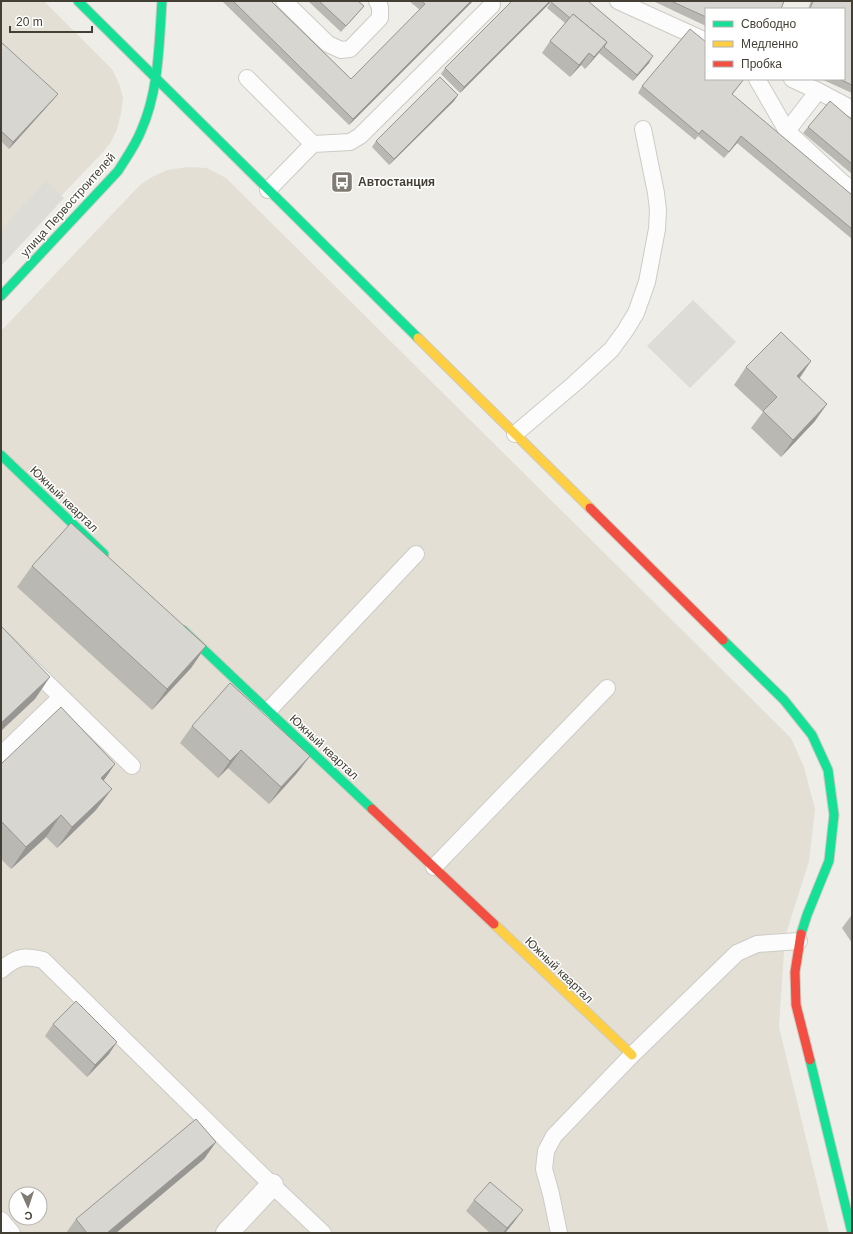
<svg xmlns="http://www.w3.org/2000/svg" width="853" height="1234" font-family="Helvetica,sans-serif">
  <rect width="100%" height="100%" fill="#eeede8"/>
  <g fill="#e3dfd5" fill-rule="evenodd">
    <path d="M1,1H44L112,69L120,86L123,98L121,113L117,129L111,142L103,152L1,259Z"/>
    <path d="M188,167L207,168L226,178L791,738L804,767L815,809L809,861L785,937L779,1027L829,1233H1V331L140,185L152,177L167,170ZM16,1194H40V1218H16Z"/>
  </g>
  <g fill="#dddcd7">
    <path d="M46,181L64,198L1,266V229Z"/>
    <path d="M693,300L736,342L690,388L647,346Z"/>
  </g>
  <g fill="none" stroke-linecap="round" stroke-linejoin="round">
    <g stroke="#cccbc5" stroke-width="18">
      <g id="lane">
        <path d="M284,1L328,44L341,50L350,49L380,18V7L377,1"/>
        <path d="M618,1L706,41"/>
        <path d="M247,78L313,144"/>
        <path d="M757,79L787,131L843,183L852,189"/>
        <path d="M792,79L818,91L852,109"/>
        <path d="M787,131L818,91"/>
        <path d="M268,190L313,144L350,142L360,136L492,5"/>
        <path d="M515,434L574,384L611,350L625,331L636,313L647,282L657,229L658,210L656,193L643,129"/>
        <path d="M1,638L132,766"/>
        <path d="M268,711L416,554"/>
        <path d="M1,755L61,697"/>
        <path d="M434,867L607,688"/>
        <path d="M1,970C16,957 23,955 43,960L272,1185L323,1233"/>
        <path d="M1,1220L12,1233"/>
        <path d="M559,1233L551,1194L544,1169L546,1151L554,1136L632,1055L737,953L757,944L799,941"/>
      </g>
    </g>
    <g stroke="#cccbc5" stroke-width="24">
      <path id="street" d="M227,1233L272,1185"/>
    </g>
    <g stroke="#cecbbf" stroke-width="11">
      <g id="fast">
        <path d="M78,1L418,338"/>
        <path d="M1,296L118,171C126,158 135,146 141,131C159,91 159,44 162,1"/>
        <path d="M1,455L104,554"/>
        <path d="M183,630L372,809"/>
        <path d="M723,640L784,700L812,735L828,770L834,815L829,861L807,915L801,934"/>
        <path d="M810,1060L852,1233"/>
      </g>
    </g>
    <g stroke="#cecbbf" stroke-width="11">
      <g id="slow">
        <path d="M418,338L590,508"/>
        <path d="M494,924L632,1055"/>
      </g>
    </g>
    <g stroke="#cecbbf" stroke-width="11">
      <g id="jam">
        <path d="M590,508L723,640"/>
        <path d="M372,809L494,924"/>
        <path d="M801,934L795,972L796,1005L810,1060"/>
      </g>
    </g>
    <use href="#lane" stroke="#fcfcfc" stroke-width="16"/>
    <use href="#street" stroke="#fcfcfc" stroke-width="22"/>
    <use href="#fast" stroke="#16e098" stroke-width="9"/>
    <use href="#slow" stroke="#ffcf43" stroke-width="9"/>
    <use href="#jam" stroke="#f24e42" stroke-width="9"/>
  </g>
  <g fill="#bab8b3">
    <path d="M222,1H271L351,79L420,10L409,1H473L349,125Z"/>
    <path d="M308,1H358L364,6L359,12L341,32Z"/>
    <path d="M512,1H551L460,93L441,74L445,68Z"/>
    <path d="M552,1L649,63L633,81L599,53L585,69L581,65L570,77L542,53L550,41L565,23L547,8Z"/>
    <path d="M653,1H784L706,9V26Z"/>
    <path d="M811,1H852V93L821,79H844V9H808Z"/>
    <path d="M1,42L53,100L9,149L1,141Z"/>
    <path d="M706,79H744L732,95L852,195V239L737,143L724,158L698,136L695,140L638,93L642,86Z"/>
    <path d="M458,95L454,101L389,165L372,147L376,141Z"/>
    <path d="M852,120V174L803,133L808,127Z"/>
    <path d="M811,361L800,378L815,421L781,457L751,428L763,412L734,385L746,367Z"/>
    <path d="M32,566L206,646L191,668L152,710L17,587Z"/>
    <path d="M192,726L310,756L297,773L269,804L228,768L218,778L180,743Z"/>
    <path d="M1,764L103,780L96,810L57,848L46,837L11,869L1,859Z"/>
    <path d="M852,915V943L842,928L851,916Z"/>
    <path d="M53,1024L109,1054L87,1077L45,1036Z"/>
    <path d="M216,1142L204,1159L116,1233H66L76,1219Z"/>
    <path d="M474,1200L514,1222L505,1233H490L466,1211Z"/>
  </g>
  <g fill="#979692">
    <path d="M471,1H473L349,125L353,119Z"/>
    <path d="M550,1H551L550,3L460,93L464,87Z"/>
    <path d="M607,42L598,54L585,69L594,57Z"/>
    <path d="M589,53L581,65L570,77L579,65Z"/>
    <path d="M653,56L649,63L633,81L637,75Z"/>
    <path d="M58,94L53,100L9,149L13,142Z"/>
    <path d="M458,95L454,101L389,165L394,159Z"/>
    <path d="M741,136L737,143L724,158L729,152Z"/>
    <path d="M811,361L799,378L797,376Z"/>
    <path d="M827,404L815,421L781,457L793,440Z"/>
    <path d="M206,646L191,668L152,710L167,689Z"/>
    <path d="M50,677L35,699L1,731V723Z"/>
    <path d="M241,750L228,768L218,778L230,761Z"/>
    <path d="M310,756L297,773L269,804L281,787Z"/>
    <path d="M115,764L100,786L101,778Z"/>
    <path d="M112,789L96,810L57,848L72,827Z"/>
    <path d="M61,815L46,837L11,869L26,847Z"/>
    <path d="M117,1042L109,1054L87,1077L95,1065Z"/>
    <path d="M216,1142L204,1159L116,1233H107Z"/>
    <path d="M523,1210L514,1222L505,1233H503L507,1228Z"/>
  </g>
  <g fill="#d8d6d0" stroke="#979692">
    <path d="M233,1H271L351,79L425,4L421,1H471L353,119Z"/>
    <path d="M319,1H358L364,6L346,26Z"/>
    <path d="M512,1H550L464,87L445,68Z"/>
    <path d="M552,1H588L653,56L637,75L604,47L607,42L573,14L570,18L551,2Z"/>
    <path d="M671,1H784L781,9H706V17Z"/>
    <path d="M813,1H852V85L839,79H844V9H810Z"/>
    <path d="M573,14L607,42L594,57L589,53L579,65L550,41Z"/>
    <path d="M690,29L706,42V79H744L732,94L852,195V229L741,136L729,152L702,130L699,134L642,86Z"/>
    <path d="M1,42L58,94L13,142L1,131Z"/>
    <path d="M440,77L458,95L394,159L376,141Z"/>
    <path d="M830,101L852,120V164L808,127Z"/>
    <path d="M781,332L811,361L797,376L827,404L793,440L763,411L777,397L746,367Z"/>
    <path d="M71,523L206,646L167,689L32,566Z"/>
    <path d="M1,626L50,677L1,723Z"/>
    <path d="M230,683L310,756L281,787L241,750L230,761L192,726Z"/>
    <path d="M61,707L115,764L101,778L112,789L72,827L61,815L26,847L1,821V764Z"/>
    <path d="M76,1001L117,1042L95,1065L53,1024Z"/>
    <path d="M196,1119L216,1142L107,1233H87L76,1219Z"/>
    <path d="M490,1182L523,1210L507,1228L474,1200Z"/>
  </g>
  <defs>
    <g id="bus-square" transform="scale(1.15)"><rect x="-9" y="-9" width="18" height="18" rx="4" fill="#807c73" stroke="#fff"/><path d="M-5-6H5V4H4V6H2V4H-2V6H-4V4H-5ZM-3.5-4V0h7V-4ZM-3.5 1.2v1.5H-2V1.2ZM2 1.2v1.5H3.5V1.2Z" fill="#fff"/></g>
  </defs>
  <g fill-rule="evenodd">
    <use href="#bus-square" x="342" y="182"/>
  </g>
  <g text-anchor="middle" stroke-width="3" stroke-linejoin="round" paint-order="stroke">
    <g font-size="12" font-weight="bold" fill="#443f34" stroke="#fff" text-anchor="start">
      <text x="358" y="186">Автостанция</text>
    </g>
    <g font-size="12" fill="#443f34" stroke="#fff">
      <text transform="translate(68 205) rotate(-48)" y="4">улица Первостроителей</text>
      <text transform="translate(64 499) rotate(44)" y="4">Южный квартал</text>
      <text transform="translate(324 747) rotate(43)" y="4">Южный квартал</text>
      <text transform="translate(559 970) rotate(44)" y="4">Южный квартал</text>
    </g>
  </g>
  <rect width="853" height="1234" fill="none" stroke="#443f34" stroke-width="4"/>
  <rect x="705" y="8" width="140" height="72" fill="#ffffff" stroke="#b4b2ae"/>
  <rect x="713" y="21" width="20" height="6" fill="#16e098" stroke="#b4b2ae"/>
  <text x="741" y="28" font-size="12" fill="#443f34">Свободно</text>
  <rect x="713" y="41" width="20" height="6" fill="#ffcf43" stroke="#b4b2ae"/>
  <text x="741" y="48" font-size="12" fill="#443f34">Медленно</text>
  <rect x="713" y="61" width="20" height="6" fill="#f24e42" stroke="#b4b2ae"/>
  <text x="741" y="68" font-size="12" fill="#443f34">Пробка</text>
  <g transform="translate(28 1206) rotate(177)"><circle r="19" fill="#ffffff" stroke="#b4b2ae"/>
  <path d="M0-3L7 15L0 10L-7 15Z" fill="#807c73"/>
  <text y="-6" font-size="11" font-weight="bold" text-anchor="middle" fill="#443f34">С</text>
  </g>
  <path d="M10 26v6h82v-6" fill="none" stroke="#443f34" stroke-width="2"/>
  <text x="16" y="26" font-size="12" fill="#443f34" stroke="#ffffff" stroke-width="3" paint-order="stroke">20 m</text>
</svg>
